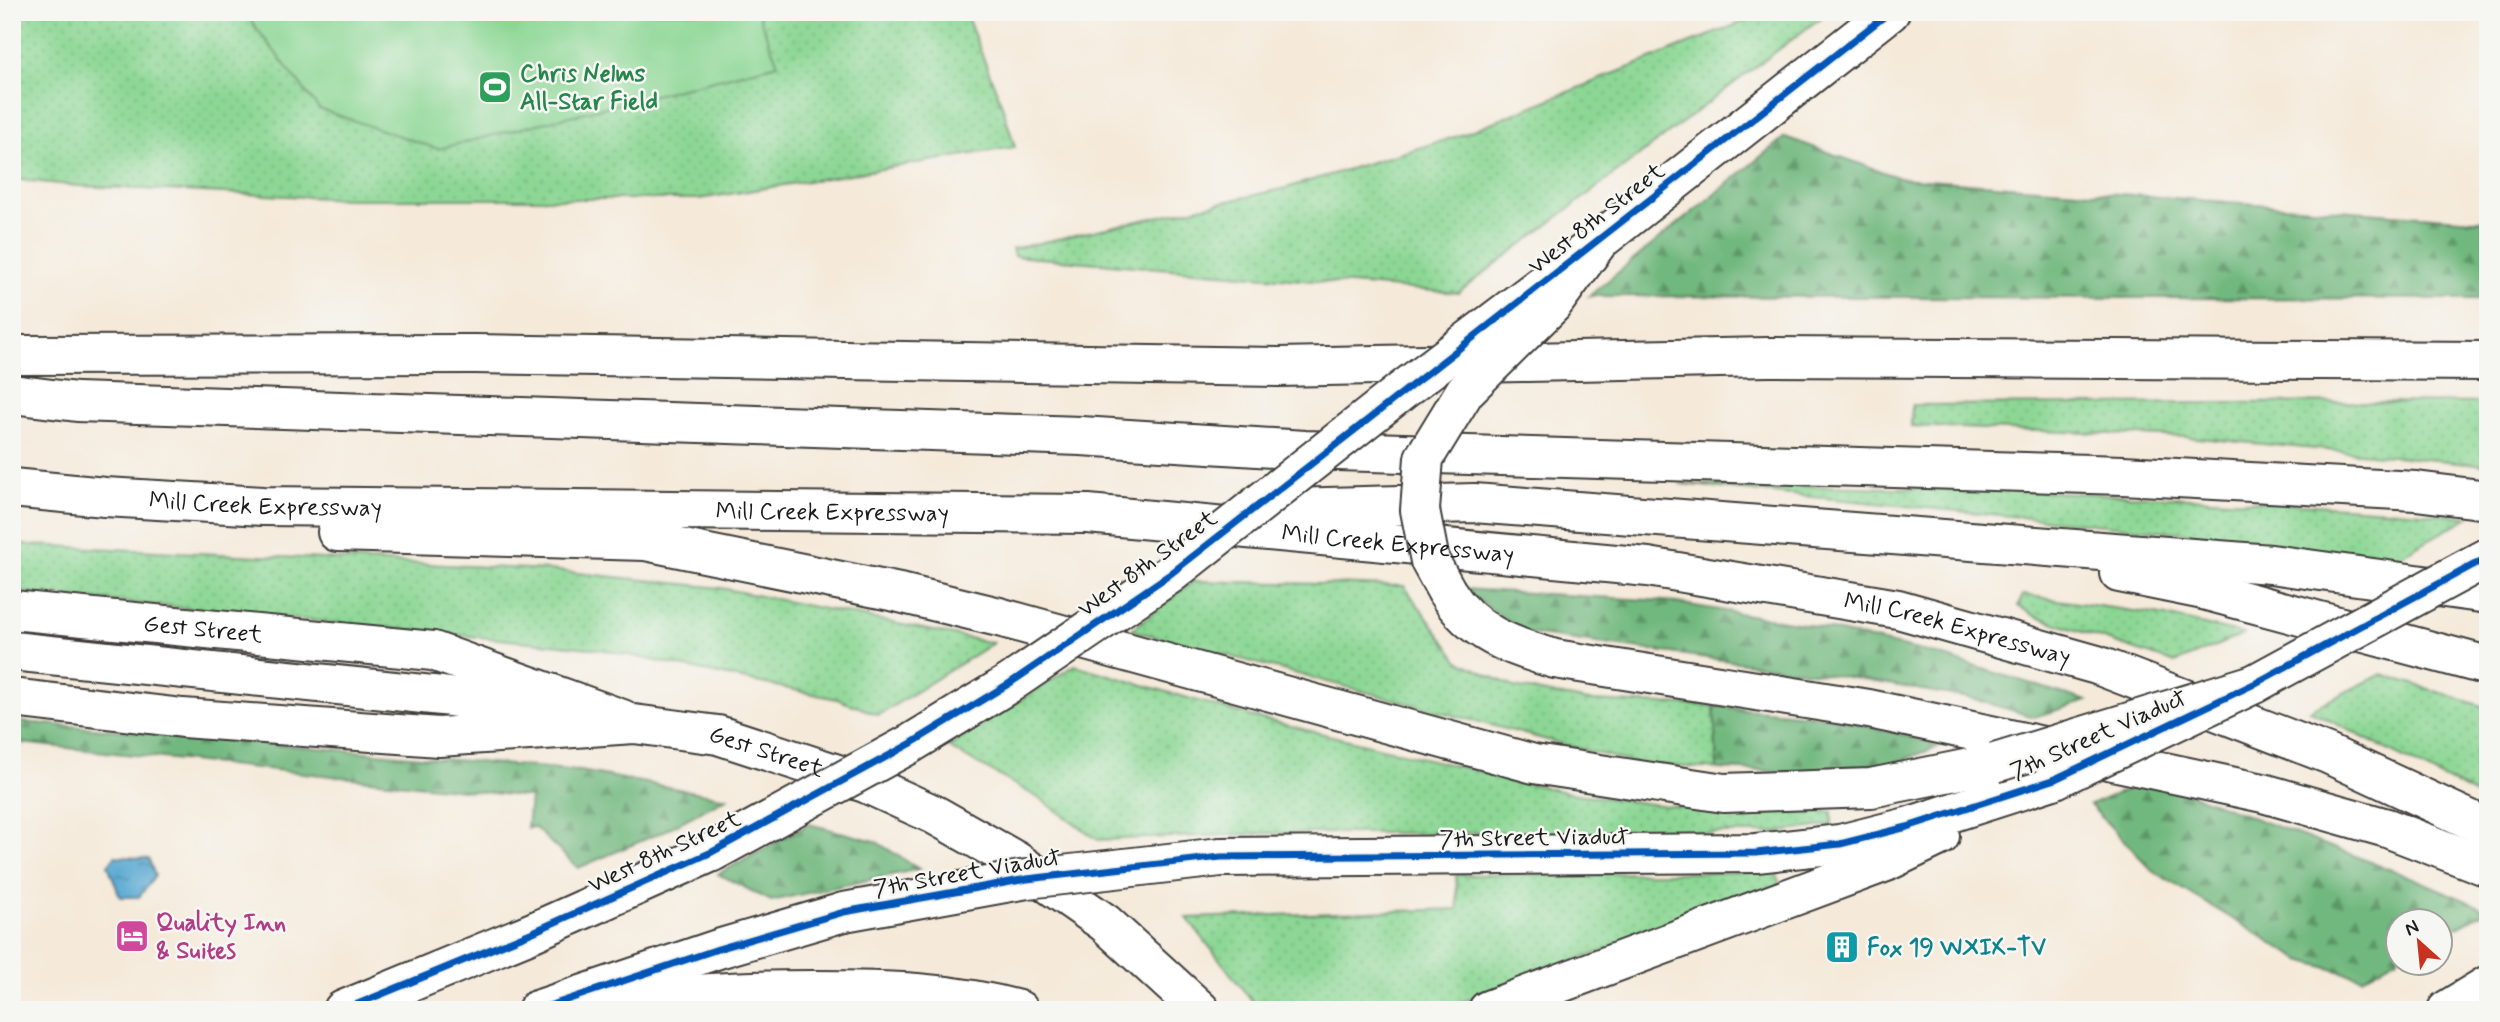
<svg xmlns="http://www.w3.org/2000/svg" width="2500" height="1022" font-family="Mynerve,sans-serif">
  <defs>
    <pattern id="grass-dots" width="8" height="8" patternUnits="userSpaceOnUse" patternTransform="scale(1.75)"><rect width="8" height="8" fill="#8cd794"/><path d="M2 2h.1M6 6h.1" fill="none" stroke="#78b87f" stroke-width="1.8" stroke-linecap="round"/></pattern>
    <pattern id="forest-firs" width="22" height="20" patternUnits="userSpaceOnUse" patternTransform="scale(1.75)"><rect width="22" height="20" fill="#71b87e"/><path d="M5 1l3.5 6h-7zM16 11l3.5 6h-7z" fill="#5c9566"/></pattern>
    <pattern id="water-ripples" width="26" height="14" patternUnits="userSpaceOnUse" patternTransform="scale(1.75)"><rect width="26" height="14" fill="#58a8d2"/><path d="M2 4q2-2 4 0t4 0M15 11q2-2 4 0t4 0" fill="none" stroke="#4888aa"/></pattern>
  </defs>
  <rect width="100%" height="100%" fill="#f6f6f2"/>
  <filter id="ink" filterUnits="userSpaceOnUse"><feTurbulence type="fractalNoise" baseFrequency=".0143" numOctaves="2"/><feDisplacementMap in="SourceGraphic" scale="14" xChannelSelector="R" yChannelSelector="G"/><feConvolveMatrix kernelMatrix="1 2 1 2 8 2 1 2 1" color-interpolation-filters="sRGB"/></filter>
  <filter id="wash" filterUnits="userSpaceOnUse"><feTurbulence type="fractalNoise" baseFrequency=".00686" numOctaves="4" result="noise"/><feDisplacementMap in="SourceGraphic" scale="28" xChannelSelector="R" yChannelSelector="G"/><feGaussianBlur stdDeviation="1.57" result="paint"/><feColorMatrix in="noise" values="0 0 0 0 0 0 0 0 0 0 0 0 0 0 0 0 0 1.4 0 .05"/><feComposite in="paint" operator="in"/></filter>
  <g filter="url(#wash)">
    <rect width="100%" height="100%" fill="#f5eada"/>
    <g fill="url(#grass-dots)" stroke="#547a58" stroke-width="2">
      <path d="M12,12H965L1002,105L1015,147L699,199H347L79,186L12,179Z"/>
      <path d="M1768,12H1828L1458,293L1014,256L1012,249L1286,188L1458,136Z"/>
      <path d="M2403,402L2488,403V465L2187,437L1911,426L1912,405Z"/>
      <path d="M1680,484C1943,488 2207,493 2469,517L2387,563L2196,534Z"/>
      <path d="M12,544L549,570L721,588L993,643L879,715L837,699L600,649L12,591Z"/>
      <path d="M1194,581L1404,586L1459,661L1514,687L1589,701L1714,706L1717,769L1638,764L1131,630Z"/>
      <path d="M2023,595L2161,615L2244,634L2175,663L2037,617L2018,606Z"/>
      <path d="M1075,665L1253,717L1569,793L1667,806L1832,812V825L1772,833H1272L1098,840L1042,800L948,747Z"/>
      <path d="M2382,674L2488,708V801L2309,710Z"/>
      <path d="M1777,872L1781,892L1520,979L1442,1010H1259L1187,918L1458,909L1456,875Z"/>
    </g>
    <g fill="url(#forest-firs)" stroke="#466a4d" stroke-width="2">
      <path d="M1785,137L1900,178L2488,221V299L1589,296Z"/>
      <path d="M1463,589L1665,601L1809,625L1931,653L2087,701L2034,717L1974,699L1847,677L1524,633Z"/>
      <path d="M1714,706L1829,717L1944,745L1894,763L1793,772L1717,769Z"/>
      <path d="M12,721L581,771L727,798L662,832L578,868L534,827L527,828L530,797L12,742Z"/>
      <path d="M2151,779L2413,878L2488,910L2441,936L2440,920H2398V958L2362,978L2301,960L2153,871L2090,805Z"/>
      <path d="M809,824L875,841L919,869L771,901L718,874Z"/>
    </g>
    <path fill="#8cd794" stroke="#547a58" stroke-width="2" d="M244,12H757L778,64L438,149L319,109Z"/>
    <path fill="url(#water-ripples)" stroke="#3a6277" stroke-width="2" d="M115,856L149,859L155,876L139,897H120L108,865Z"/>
  </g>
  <g filter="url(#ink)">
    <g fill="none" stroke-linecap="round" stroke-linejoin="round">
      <g stroke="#3d3b38" stroke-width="42">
        <g id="tertiary">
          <path id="s1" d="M12,610L433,651L622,719"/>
          <path d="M12,651L442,696L556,712"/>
          <path id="s2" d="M12,698L183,718L439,737L634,724L718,735L865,783L935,815L1016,861L1105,923L1200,1010"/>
        </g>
      </g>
      <g stroke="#3d3b38" stroke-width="42">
        <g id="primary">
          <path d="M1599,241L1890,12"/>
          <path d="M1221,857L1756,853L1840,844L1907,827L2053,780"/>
          <path d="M343,1010L533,932L712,852"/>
          <path d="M537,1010L718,949L844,912"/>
          <path d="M586,1010C666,993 733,990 814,990C887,990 947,991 1019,1010"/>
          <path d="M1488,1010L1886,862L1940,836"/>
        </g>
      </g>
      <g stroke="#3d3b38" stroke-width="42">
        <g id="motorway">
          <path d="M12,355L475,354L1278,367L1767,357L2488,361"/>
          <path d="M12,394L77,402L1081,436L1305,450L2123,475L2416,491L2488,500"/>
          <path id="s3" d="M12,488L105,497L263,506L1088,514L1648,567L1898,609L2097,665L2328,754L2488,828"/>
          <path d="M1254,509L1474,503L2271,564L2488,594"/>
          <path d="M337,532L645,541L900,593L999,617L1534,764L1724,793L1871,788L1995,763"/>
          <path d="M2119,573L2203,590L2488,666"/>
          <path d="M1447,592C1472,633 1510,646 1555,659L1869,709L2263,793L2387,828L2488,867"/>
          <path d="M2447,1010L2488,985"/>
        </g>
      </g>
      <use href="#tertiary" stroke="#fff" stroke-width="38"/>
      <use href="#primary" stroke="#fff" stroke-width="38"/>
      <use href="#motorway" stroke="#fff" stroke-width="38"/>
      <g stroke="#3d3b38" stroke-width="42" stroke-linecap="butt">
        <g id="primary-bridge">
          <path d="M2053,780L2254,684L2488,557"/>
          <path d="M712,852L910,744L1010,683L1169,575L1403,390L1587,251"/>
          <path d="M844,912L1027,879L1221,857"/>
        </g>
      </g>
      <g stroke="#3d3b38" stroke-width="42" stroke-linecap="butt">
        <g id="motorway-bridge">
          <path d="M1447,592L1430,561L1420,510L1424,458L1465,391L1552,305L1599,241"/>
          <path d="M1995,763L2254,684"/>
        </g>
      </g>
      <use href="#primary-bridge" stroke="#fff" stroke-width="38"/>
      <use href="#motorway-bridge" stroke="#fff" stroke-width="38"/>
      <g stroke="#f6f6f2" stroke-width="11">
        <g id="cycleway">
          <path d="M343,1010L533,932L712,852L910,744L1010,683L1169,575L1890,12"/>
          <path d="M537,1010L718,949L844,912L1027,879L1221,857L1756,853L1840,844L1907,827L2053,780L2254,684L2488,557"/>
        </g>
      </g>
      <use href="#cycleway" stroke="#0057b8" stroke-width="7"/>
    </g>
  </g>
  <defs>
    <g id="stadium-square" transform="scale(1.75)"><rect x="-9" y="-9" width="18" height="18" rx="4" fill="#2e9e5b" stroke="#f6f6f2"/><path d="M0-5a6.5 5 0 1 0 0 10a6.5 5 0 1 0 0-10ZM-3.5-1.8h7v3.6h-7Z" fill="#fff"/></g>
    <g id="hotel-square" transform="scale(1.75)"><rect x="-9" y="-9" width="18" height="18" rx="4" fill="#d1479c" stroke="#f6f6f2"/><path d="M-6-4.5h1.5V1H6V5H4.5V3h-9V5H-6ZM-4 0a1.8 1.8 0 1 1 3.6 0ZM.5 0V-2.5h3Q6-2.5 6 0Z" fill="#fff"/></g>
    <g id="building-square" transform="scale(1.75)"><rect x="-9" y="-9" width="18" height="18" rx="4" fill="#0f9aa8" stroke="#f6f6f2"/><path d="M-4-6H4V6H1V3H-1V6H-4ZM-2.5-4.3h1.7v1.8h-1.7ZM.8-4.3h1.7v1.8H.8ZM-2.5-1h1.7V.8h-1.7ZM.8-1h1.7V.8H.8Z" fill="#fff"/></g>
  </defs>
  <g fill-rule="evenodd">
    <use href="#stadium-square" x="495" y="87"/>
    <use href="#hotel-square" x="132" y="936"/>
    <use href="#building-square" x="1842" y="947"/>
  </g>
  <g text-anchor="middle" stroke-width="5" stroke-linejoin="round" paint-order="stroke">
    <g font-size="24" font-weight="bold" fill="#27864d" stroke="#f6f6f2" text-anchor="start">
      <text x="520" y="81">Chris Nelms<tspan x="520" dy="28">All-Star Field</tspan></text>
    </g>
    <g font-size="24" fill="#1c1c1c" stroke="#f6f6f2">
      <text transform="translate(1596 218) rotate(-38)" y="8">West 8th Street</text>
      <text dy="8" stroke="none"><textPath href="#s3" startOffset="254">Mill Creek Expressway</textPath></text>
      <text dy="8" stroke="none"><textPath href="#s3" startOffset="821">Mill Creek Expressway</textPath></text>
      <text dy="8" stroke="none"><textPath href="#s3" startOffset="1388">Mill Creek Expressway</textPath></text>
      <text transform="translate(1147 563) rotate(-36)" y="8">West 8th Street</text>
      <text dy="8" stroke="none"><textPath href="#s1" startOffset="192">Gest Street</textPath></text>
      <text dy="8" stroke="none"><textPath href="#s3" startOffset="1955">Mill Creek Expressway</textPath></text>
      <text transform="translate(2098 734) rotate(-24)" y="8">7th Street Viaduct</text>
      <text dy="8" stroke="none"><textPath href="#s2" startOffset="760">Gest Street</textPath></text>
      <text transform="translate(1534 837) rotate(-1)" y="8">7th Street Viaduct</text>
      <text transform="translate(664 851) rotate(-25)" y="8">West 8th Street</text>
      <text transform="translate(967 872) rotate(-10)" y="8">7th Street Viaduct</text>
    </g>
    <g font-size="24" font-weight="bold" fill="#b23c85" stroke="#f6f6f2" text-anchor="start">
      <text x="156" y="930">Quality Inn<tspan x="156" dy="28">&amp; Suites</tspan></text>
    </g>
    <g font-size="24" font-weight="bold" fill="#0d838f" stroke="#f6f6f2" text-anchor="start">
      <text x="1867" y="955">Fox 19 WXIX-TV</text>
    </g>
  </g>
  <rect width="2500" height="1022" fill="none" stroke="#f6f6f2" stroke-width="42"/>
  <g transform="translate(2419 942) rotate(333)"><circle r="33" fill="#f6f6f2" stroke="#9f9f9c" stroke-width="2"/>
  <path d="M0-5L12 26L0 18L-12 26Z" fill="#c8321e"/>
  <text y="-10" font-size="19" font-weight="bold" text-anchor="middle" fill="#1c1c1c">N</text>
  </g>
</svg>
